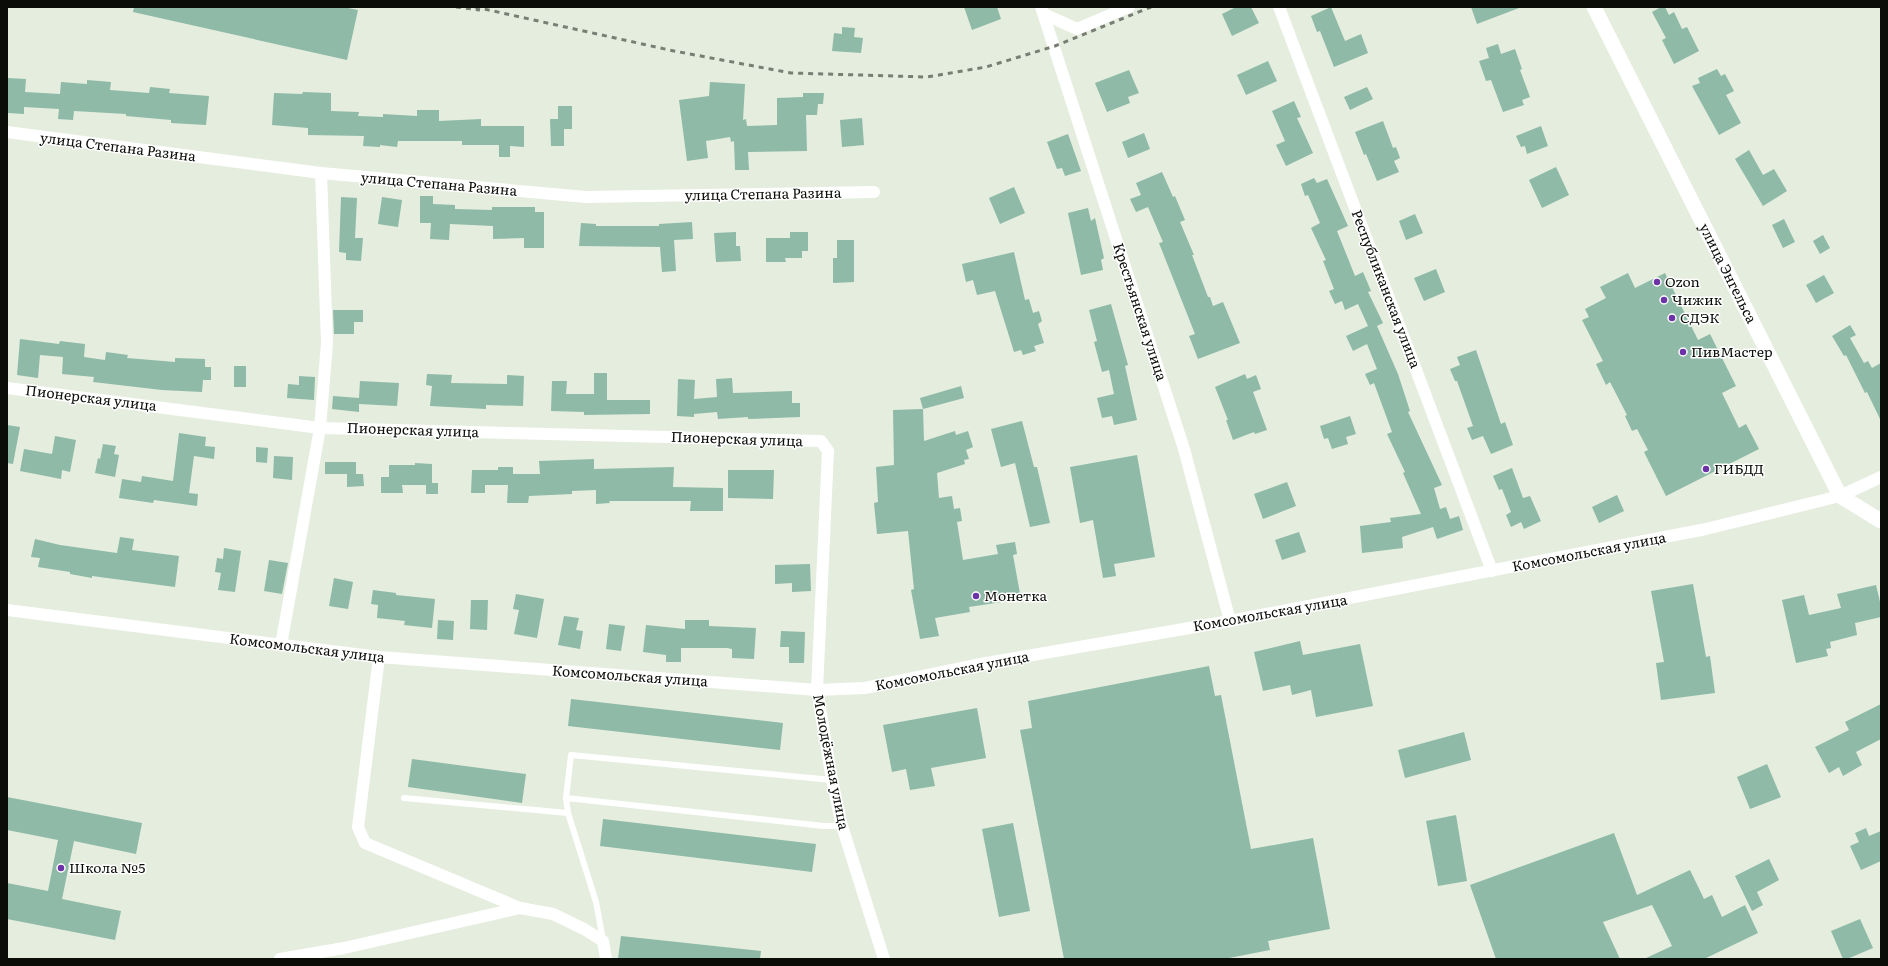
<svg xmlns="http://www.w3.org/2000/svg" width="1888" height="966" font-family="Literata,serif">
  <rect width="100%" height="100%" fill="#e4edde"/>
  <g fill="#8ebaa7">
    <path d="M134,7H343L358,10L347,60L133,12Z"/>
    <path d="M964,7H997L1001,19L972,30Z"/>
    <path d="M1236,7H1251L1259,23L1232,36L1222,14Z"/>
    <path d="M1331,7L1345,41L1361,34L1368,53L1334,67L1320,31L1317,32L1311,16Z"/>
    <path d="M1471,7H1519V8L1477,24Z"/>
    <path d="M1661,7H1665L1669,15L1674,12L1682,29L1687,27L1699,51L1674,64L1662,40L1666,38L1652,12Z"/>
    <path d="M842,27L855,28L854,37L863,38L861,53L832,51L834,33L842,34Z"/>
    <path d="M1498,44L1501,54L1515,49L1522,69L1520,70L1530,97L1522,100L1524,105L1503,112L1491,80L1486,81L1479,61L1489,58L1486,48Z"/>
    <path d="M1268,61L1277,81L1246,95L1237,75Z"/>
    <path d="M1717,69L1721,76L1725,74L1734,91L1726,95L1741,123L1719,135L1692,86L1700,83L1698,78Z"/>
    <path d="M1129,70L1139,93L1128,97L1130,103L1107,112L1095,83Z"/>
    <path d="M7,78L26,79L25,92L60,94L61,82L87,84V80L111,82L110,90L149,93L150,87L170,89L169,93L209,96L206,125L171,123V120L126,116V114L74,111L73,120L58,119L59,109L24,107V114L8,113Z"/>
    <path d="M710,82L745,84L743,120L746,119L747,126L777,125V98L803,97V93H824L823,104H818L817,115H806L807,151L748,152L749,170H735L734,141L731,142L730,137L706,141L708,158L687,161L679,100L709,96Z"/>
    <path d="M1367,87L1373,99L1350,110L1344,97Z"/>
    <path d="M303,92L331,93V111L359,112L358,116L383,117V114L417,116V110H439V121L481,119V126H524V147L510,146V157H499V145H462V141H398L397,147L380,145V147L363,146L364,136L308,135V128L272,125L274,93L302,94Z"/>
    <path d="M1294,101L1301,117L1297,118L1313,153L1286,166L1276,145L1285,141L1272,111Z"/>
    <path d="M558,106H572V129H564V146H551L550,119H558Z"/>
    <path d="M862,118L864,145L842,147L840,120Z"/>
    <path d="M1383,121L1393,148L1396,147L1400,158L1394,161L1399,172L1377,181L1366,154L1364,155L1355,132Z"/>
    <path d="M1541,126L1548,146L1527,154L1525,146L1521,147L1516,136Z"/>
    <path d="M1144,133L1150,149L1128,158L1122,142Z"/>
    <path d="M1068,134L1081,171L1065,176L1062,168L1057,169L1047,142Z"/>
    <path d="M1749,150L1763,175L1774,169L1787,191L1763,206L1735,159Z"/>
    <path d="M1556,167L1569,195L1542,208L1529,180Z"/>
    <path d="M1162,172L1173,197L1175,196L1185,220L1180,222L1194,255H1192L1208,297H1210L1213,306L1223,302L1240,343L1198,359L1189,336L1195,334L1159,243L1163,242L1148,207L1136,212L1130,199L1141,195L1136,183Z"/>
    <path d="M1314,178L1317,183L1327,179L1348,226L1337,231L1355,276L1363,272L1371,291L1368,292L1383,323L1377,326L1398,374L1410,411L1408,412L1442,485L1434,488L1440,509L1446,507L1450,519L1459,516L1463,530L1437,539L1433,527L1402,537L1403,548L1362,553L1360,526L1391,522L1390,518L1421,514L1403,473L1405,472L1387,434L1392,432L1374,383L1370,385L1365,374L1377,369L1367,344L1353,351L1346,336L1368,326L1358,304L1345,310L1342,301L1335,304L1329,291L1334,289L1323,261L1326,260L1311,228L1320,223L1308,195L1305,196L1301,184Z"/>
    <path d="M1014,187L1025,213L1000,224L989,198Z"/>
    <path d="M420,196H433V204L455,205V209L492,210V207H535V212H544V248H524V238L493,239V226L450,224L449,240L430,239L431,223H420Z"/>
    <path d="M341,197L357,198L355,238H363L361,261L346,260V253L339,252Z"/>
    <path d="M382,197L402,200L398,227L378,224Z"/>
    <path d="M1088,208L1091,221L1095,218L1104,258L1101,260L1103,270L1081,275L1068,213Z"/>
    <path d="M1415,214L1423,233L1406,240L1399,221Z"/>
    <path d="M1784,219L1795,242L1783,248L1772,225Z"/>
    <path d="M692,222L693,239L674,240L676,271L662,272L660,247L579,246L581,223L596,224V226H659V224Z"/>
    <path d="M736,232V246H740L741,261L716,262L714,233Z"/>
    <path d="M790,232H808V251H802V258H785L786,262H766V238H790Z"/>
    <path d="M1823,235L1830,248L1820,254L1813,241Z"/>
    <path d="M837,240H854V282L833,283V258H837Z"/>
    <path d="M1014,252L1025,300L1029,299L1033,313L1039,311L1042,321L1038,324L1044,343L1034,346L1036,351L1023,355L1021,350L1014,352L995,291L977,295L973,280L966,282L962,264Z"/>
    <path d="M1436,269L1445,292L1424,301L1414,278Z"/>
    <path d="M1628,273L1635,288L1665,273L1698,340L1710,334L1736,386L1722,393L1739,428L1746,424L1759,449L1666,496L1644,452L1648,450L1637,429L1632,431L1625,416L1627,415L1610,382L1606,385L1596,364L1603,361L1582,320L1589,317L1585,309L1606,298L1600,287Z"/>
    <path d="M1824,275L1834,293L1816,303L1806,285Z"/>
    <path d="M1111,304L1128,365L1125,366L1137,420L1114,425L1112,416L1102,418L1097,398L1114,394L1109,370L1102,372L1094,342L1097,341L1089,310Z"/>
    <path d="M333,310H363V322H354V334H334Z"/>
    <path d="M1850,325L1856,335L1850,338L1864,363L1868,361L1872,368L1881,363V421L1867,392L1865,393L1846,355L1844,356L1832,336Z"/>
    <path d="M20,339L59,344L60,341L85,344L84,357L105,360L106,352L128,355L127,358L175,362V358L205,359V367H211V380H203L202,392L162,390L93,382L94,377L62,374L63,357L40,355L38,378L17,375Z"/>
    <path d="M1476,350L1501,424L1505,422L1513,445L1491,454L1483,436L1472,440L1467,428L1473,426L1457,381H1455L1450,369L1460,365L1457,357Z"/>
    <rect x="234" y="366" width="12" height="21"/>
    <path d="M594,373H607V400H650V414L584,415V412L551,411L552,381H567L566,394H594Z"/>
    <path d="M427,374L452,375L451,383L507,384V375L524,376L523,406L486,405V409L430,406L432,386L426,385Z"/>
    <path d="M1245,374L1247,379L1256,375L1261,389L1253,392L1267,430L1255,434L1254,432L1233,440L1226,420H1228L1215,387Z"/>
    <path d="M299,376L315,377L314,400L287,398L288,384L299,385Z"/>
    <path d="M732,378L733,393L792,391V403H800V417L748,419V417L718,419L717,412L694,414V417L677,416L678,379L695,380L694,399L717,397L716,379Z"/>
    <path d="M360,381L399,383L397,406L359,404V412L332,409L333,396L359,398Z"/>
    <path d="M961,386L964,398L923,409L920,398Z"/>
    <path d="M923,409L924,441L955,431L956,435L968,431L973,447L966,450L969,459L964,460L965,464L937,473L939,498L952,496L954,509L960,508L962,521L957,522L963,560L998,554L996,545L1015,542L1017,554L1013,555L1021,599L969,607L970,612L935,618L939,636L920,639L911,590L914,589L908,531L877,534L874,503L878,502L876,467L894,465L893,410Z"/>
    <path d="M1350,416L1356,434L1346,437L1348,444L1332,449L1328,438L1324,439L1320,426Z"/>
    <path d="M1022,421L1034,467H1037L1050,523L1030,527L1015,463L1001,467L991,429Z"/>
    <path d="M7,425L20,427L13,464L7,463Z"/>
    <path d="M179,433L206,437L205,446L215,447L214,459L194,456L189,493L198,494L197,506L154,500L153,503L119,498L122,479L141,482L142,476L173,481Z"/>
    <path d="M55,436L76,440L70,472L62,470L61,479L20,471L24,449L52,454Z"/>
    <path d="M103,444L116,446L114,454L119,455L115,477L95,473L98,458L100,459Z"/>
    <path d="M256,447L268,448L267,463L256,462Z"/>
    <path d="M1137,455L1155,557L1114,564L1116,576L1103,578L1093,520L1080,523L1070,467Z"/>
    <path d="M274,456L293,457L292,480L273,478Z"/>
    <path d="M594,459V469L674,467L673,487L723,488V511H690L691,501H609L610,503L596,504V490L572,491V494L529,496L528,503H507L508,485H485V493H471L472,470H498V467H513V474H540L539,461Z"/>
    <path d="M325,462H356V474H363L364,486L347,487V474H325Z"/>
    <path d="M415,463L432,464V483H438V494H426V485H402L403,493H381V477H389V465H415Z"/>
    <path d="M1512,468L1523,498L1530,496L1541,521L1524,529L1521,522L1511,527L1506,515L1511,512L1502,489L1499,490L1493,476Z"/>
    <path d="M728,470H774L773,499L728,498Z"/>
    <path d="M1287,482L1296,506L1263,519L1254,494Z"/>
    <path d="M1617,495L1624,511L1599,523L1592,507Z"/>
    <path d="M1299,532L1306,552L1282,560L1275,540Z"/>
    <path d="M120,537L134,539L132,550L179,556L175,587L92,576V578L70,574V572L38,567L40,558L31,557L35,539L60,545L117,553Z"/>
    <path d="M224,548L241,551L235,592L218,590L221,573L215,572L217,558L223,559Z"/>
    <path d="M269,560L288,563L282,594L264,591Z"/>
    <path d="M810,564L811,591L792,592V583L775,584V565Z"/>
    <path d="M334,578L353,582L348,609L329,606Z"/>
    <path d="M1693,584L1706,657L1710,656L1715,693L1661,700L1656,663L1664,662L1651,591Z"/>
    <path d="M1876,585L1881,606V617L1855,623L1857,635L1830,642L1831,648L1826,649L1828,656L1796,663L1782,600L1804,595L1809,615L1841,608L1837,594Z"/>
    <path d="M373,590L396,593V595L435,599L432,628L404,625L405,621L377,618L378,605L371,604Z"/>
    <path d="M516,594L544,599L537,638L514,634L519,610L513,609Z"/>
    <path d="M471,600H488L487,630L470,629Z"/>
    <path d="M564,616L579,618L576,630L583,631L580,649L558,645Z"/>
    <path d="M438,620L454,621L453,640L437,639Z"/>
    <path d="M685,620H709V626L756,628L754,659L732,658V649L727,648H681V662H666V655L643,652L646,625L685,629Z"/>
    <path d="M609,624L625,626L621,651L606,649Z"/>
    <path d="M781,631L805,632L804,663H789V647H780Z"/>
    <path d="M1300,641L1303,655L1360,644L1373,706L1316,717L1311,690L1292,695L1290,685L1263,691L1254,652Z"/>
    <path d="M1209,666L1215,696L1221,695L1251,849L1313,838L1330,929L1268,941L1270,950L1224,959H1064L1020,730L1032,728L1028,701Z"/>
    <path d="M571,699L783,723L780,750L568,726Z"/>
    <path d="M1881,704V739L1856,752L1862,765L1843,776L1839,767L1829,773L1815,747L1849,730L1845,722Z"/>
    <path d="M977,708L986,758L931,768L935,786L910,790L906,769L892,772L883,725Z"/>
    <path d="M1464,732L1471,760L1405,778L1398,750Z"/>
    <path d="M412,759L526,774L522,803L408,787Z"/>
    <path d="M1767,764L1781,797L1750,809L1737,777Z"/>
    <path d="M7,797L142,823L136,854L74,841L62,899L121,911L115,940L7,919V883L48,891L58,840L7,830Z"/>
    <path d="M1456,815L1467,881L1438,886L1426,821Z"/>
    <path d="M603,819L816,844L812,872L600,846Z"/>
    <path d="M1013,823L1030,911L999,917L982,829Z"/>
    <path d="M1866,828L1869,836L1881,831V861L1861,870L1850,846L1859,842L1855,833Z"/>
    <path d="M1614,833L1637,895L1690,870L1704,899L1712,895L1722,917L1745,905L1758,933L1704,959H1644L1672,946L1652,905L1603,922L1620,959H1496L1470,885Z"/>
    <path d="M1769,859L1779,880L1757,892L1763,905L1752,911L1735,876Z"/>
    <path d="M1860,919L1873,948L1847,959H1843L1831,931Z"/>
    <path d="M621,936L761,951L760,959H618Z"/>
  </g>
  <g fill="none" stroke-linecap="round" stroke-linejoin="round">
    <g stroke="#fff" stroke-width="6">
      <path d="M404,798L568,813"/>
      <path d="M566,798L824,826H842"/>
      <path d="M603,940L596,902L568,813L566,798L571,755L832,780"/>
    </g>
    <g stroke="#fff" stroke-width="12">
      <path d="M1041,7L1184,449L1230,621"/>
      <path d="M1279,7L1492,571"/>
      <path d="M1044,14L1077,29L1129,7"/>
      <path d="M7,132L321,173L586,197L874,192"/>
      <path d="M7,388L320,428L821,441L828,451L817,690L832,780L842,826L884,959"/>
      <path d="M7,610L379,657L817,690L865,688L986,663L1230,621L1706,529L1840,496L1881,477"/>
      <path d="M281,645L320,428L327,343L321,173"/>
      <path d="M379,657L358,827L365,843L520,908"/>
      <path d="M280,959L344,948L520,908L553,914L584,929L603,941L606,959"/>
    </g>
    <path stroke="#fff" stroke-width="15" id="s1" d="M1594,7L1840,496L1881,521"/>
    <g stroke="#787e74" stroke-width="3" stroke-dasharray="5 5" stroke-linecap="butt">
      <path d="M456,7L480,10"/>
      <path d="M475,7L674,51L791,73L927,77L986,67L1055,46L1151,7"/>
    </g>
  </g>
  <g fill="#6c33a9" stroke="#fff" stroke-width="1.5">
    <circle cx="1657" cy="282" r="4"/>
    <circle cx="1664" cy="300" r="4"/>
    <circle cx="1672" cy="318" r="4"/>
    <circle cx="1683" cy="352" r="4"/>
    <circle cx="1706" cy="469" r="4"/>
    <circle cx="976" cy="596" r="4"/>
    <circle cx="61" cy="868" r="4"/>
  </g>
  <g text-anchor="middle" stroke-width="3" stroke-linejoin="round" paint-order="stroke">
    <g font-size="14" fill="#0a0d08" stroke="#fff">
      <text transform="translate(118 147) rotate(7)" y="5">улица Степана Разина</text>
      <text transform="translate(439 184) rotate(5)" y="5">улица Степана Разина</text>
      <text transform="translate(763 194) rotate(-1)" y="5">улица Степана Разина</text>
      <text dy="5" stroke="none"><textPath href="#s1" startOffset="298">улица Энгельса</textPath></text>
      <text transform="translate(1386 289) rotate(69)" y="5">Республиканская улица</text>
      <text transform="translate(1140 312) rotate(72)" y="5">Крестьянская улица</text>
      <text transform="translate(91 398) rotate(7)" y="5">Пионерская улица</text>
      <text transform="translate(413 430) rotate(2)" y="5">Пионерская улица</text>
      <text transform="translate(737 439) rotate(2)" y="5">Пионерская улица</text>
      <text transform="translate(1589 552) rotate(-11)" y="5">Комсомольская улица</text>
      <text transform="translate(1270 613) rotate(-10)" y="5">Комсомольская улица</text>
      <text transform="translate(307 648) rotate(7)" y="5">Комсомольская улица</text>
      <text transform="translate(952 671) rotate(-11)" y="5">Комсомольская улица</text>
      <text transform="translate(630 676) rotate(4)" y="5">Комсомольская улица</text>
      <text transform="translate(831 762) rotate(79)" y="5">Молодёжная улица</text>
    </g>
    <g font-size="14" fill="#0a0d08" stroke="#fff" text-anchor="start">
      <text x="1665" y="287">Ozon</text>
      <text x="1672" y="305">Чижик</text>
      <text x="1680" y="323">СДЭК</text>
      <text x="1691" y="357">ПивМастер</text>
      <text x="1714" y="474">ГИБДД</text>
      <text x="984" y="601">Монетка</text>
      <text x="69" y="873">Школа №5</text>
    </g>
  </g>
  <rect width="1888" height="966" fill="none" stroke="#0a0d08" stroke-width="16"/>
</svg>
